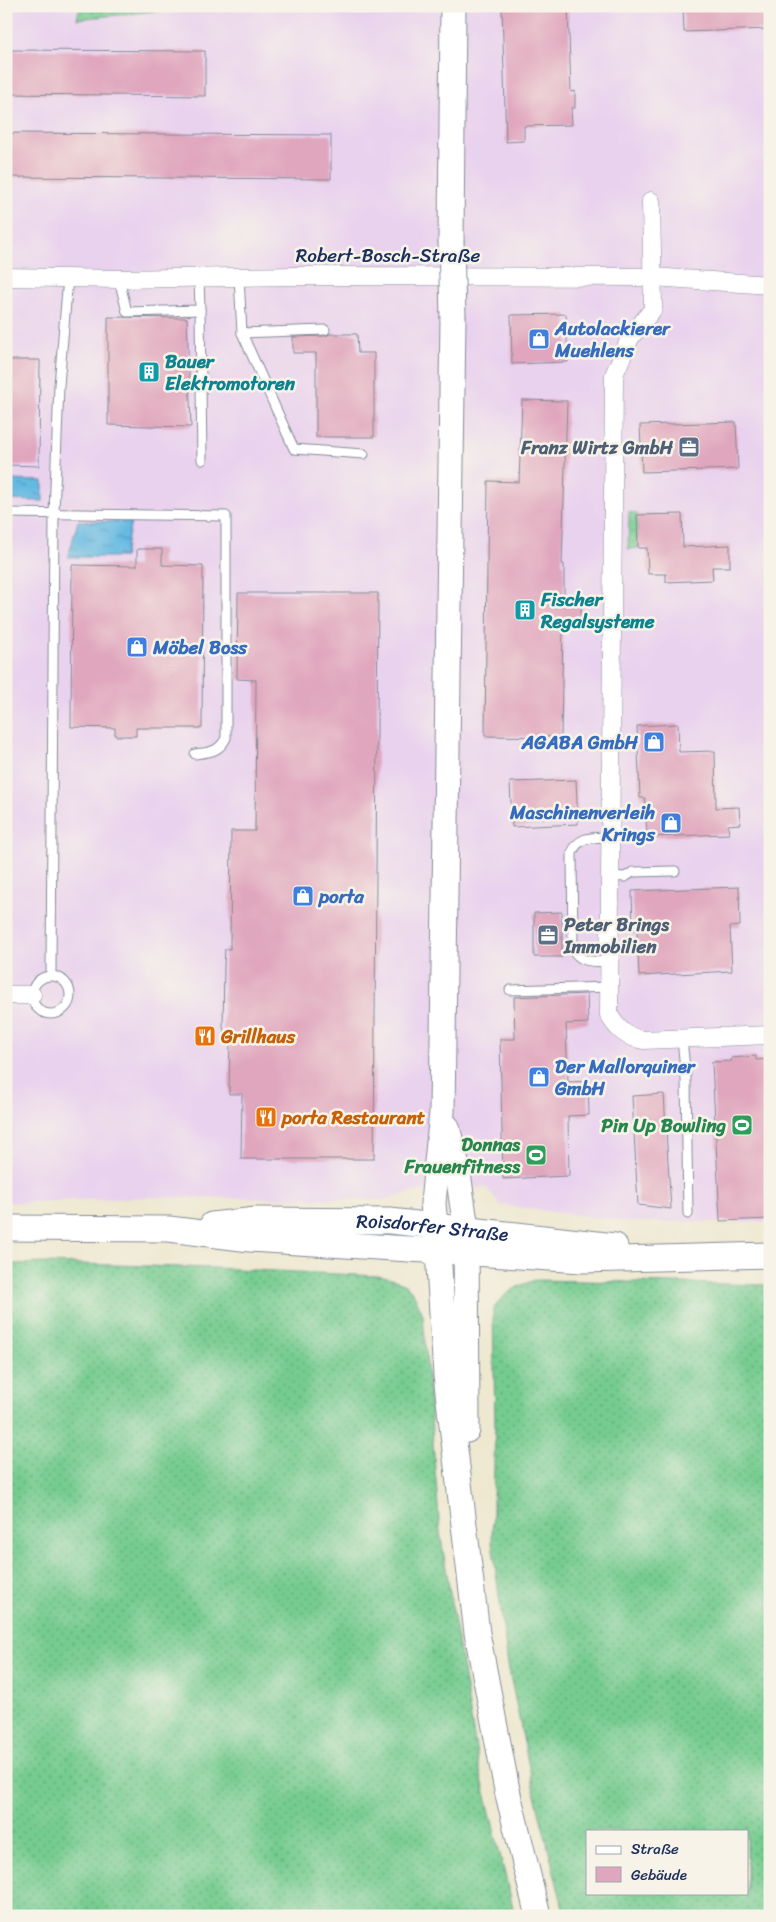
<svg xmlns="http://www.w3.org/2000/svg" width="776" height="1922" font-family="Sriracha,sans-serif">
  <defs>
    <pattern id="grass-dots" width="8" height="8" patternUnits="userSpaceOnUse" patternTransform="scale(1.25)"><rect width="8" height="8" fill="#76cc90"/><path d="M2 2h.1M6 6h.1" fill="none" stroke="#60a679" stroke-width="1.8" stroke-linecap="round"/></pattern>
    <pattern id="water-ripples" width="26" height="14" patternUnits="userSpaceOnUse" patternTransform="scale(1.25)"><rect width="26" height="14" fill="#66bae2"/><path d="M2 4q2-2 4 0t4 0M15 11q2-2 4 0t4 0" fill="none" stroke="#5398ba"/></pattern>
  </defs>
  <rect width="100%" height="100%" fill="#f7f3e8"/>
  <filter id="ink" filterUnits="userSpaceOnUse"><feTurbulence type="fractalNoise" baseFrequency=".02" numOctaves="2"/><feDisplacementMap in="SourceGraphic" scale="10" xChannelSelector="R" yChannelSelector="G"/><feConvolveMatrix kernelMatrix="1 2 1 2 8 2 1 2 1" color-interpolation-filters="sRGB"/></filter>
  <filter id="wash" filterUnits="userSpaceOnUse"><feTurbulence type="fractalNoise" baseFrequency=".0096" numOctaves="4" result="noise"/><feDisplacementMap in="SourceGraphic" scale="20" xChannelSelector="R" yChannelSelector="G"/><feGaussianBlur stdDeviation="1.12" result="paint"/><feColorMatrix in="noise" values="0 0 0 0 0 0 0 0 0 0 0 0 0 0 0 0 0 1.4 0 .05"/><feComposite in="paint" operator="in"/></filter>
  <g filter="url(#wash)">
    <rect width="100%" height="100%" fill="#eee8d0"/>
    <path fill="#e9d2ee" d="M6,6H770V613L767,614L770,687V1222H629L501,1205L486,1187L413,1192L383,1200L155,1197L6,1203Z"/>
    <g fill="url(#grass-dots)" stroke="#487e77" fill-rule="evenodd">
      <path d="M80,6H208L77,19Z"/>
      <path d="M629,512L637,514L638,548L628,549Z"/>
      <path d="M767,613H770V687Z"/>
      <path d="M47,1263L214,1268L378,1276C408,1282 412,1286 423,1315L440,1532L479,1767L515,1916H6V1264Z"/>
      <path d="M535,1280L770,1285V1916H565L534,1791L508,1665L492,1542L495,1427L493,1309C505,1292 515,1287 535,1280ZM587,1831H747V1893H587Z"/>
    </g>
    <g fill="url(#water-ripples)" stroke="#4074a0">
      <path d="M6,480L43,481V501L6,500Z"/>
      <path d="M78,521L131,522L124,557H68Z"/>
    </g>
    <g id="blocks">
      <g fill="#e0a6bd">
        <path d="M502,6H568L571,92L575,91V108H571L572,125L524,126V141L506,142Z"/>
        <path d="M683,6H770V29L684,32Z"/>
        <path d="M6,50L205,51V96L6,94Z"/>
        <path d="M6,133L331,135V179L6,177Z"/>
        <path d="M566,314L568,362L512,364L511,315Z"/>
        <path d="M108,317L187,318L191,427L108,425Z"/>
        <path d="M330,334H357L358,353H374V437H316V353H293V337L325,336Z"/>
        <path d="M6,360H40L39,466L6,465Z"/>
        <path d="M522,400L567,401L562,564H564V595H581V626L563,625L561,737L485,736L488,481L519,482Z"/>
        <path d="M736,422L738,469L642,472L640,425Z"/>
        <path d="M682,514L683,547L730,545V567H712L713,580L666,582V574H648L647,548H638L637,515Z"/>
        <path d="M137,549H162V565L203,566L202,728H136V736H115V728L71,727L72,565L137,566Z"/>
        <path d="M238,593H378L374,1159H241L242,1094H229L230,1039H227L223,1027L224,965L225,949H230L231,831H255L256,680L237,679Z"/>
        <path d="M678,724L679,752L715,751L716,808L739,807L740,824L728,825L729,834L647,837L645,798H640L637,726Z"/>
        <path d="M576,780L578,824L512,827L510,782Z"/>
        <path d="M739,887L740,926L730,927L732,971L639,976L637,930H633L632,891Z"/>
        <path d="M562,912V957H534V913Z"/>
        <path d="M587,994L588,1023L566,1024L568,1082L588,1081L589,1115L568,1116L569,1176L503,1179L500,1039H515L514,997Z"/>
        <path d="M756,1056V1060L770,1059V1219L720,1221L712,1062L732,1061L731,1058Z"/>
        <path d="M664,1094L667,1146L671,1209L638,1205L632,1096Z"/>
      </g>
    </g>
  </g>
  <g filter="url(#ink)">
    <use href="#blocks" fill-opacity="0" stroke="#848c97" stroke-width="1"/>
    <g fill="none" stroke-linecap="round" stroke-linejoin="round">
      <g stroke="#848c97" stroke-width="11">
        <g id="service">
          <path d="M239,277L242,333L325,330"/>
          <path d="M119,279L127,312L200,310L199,277"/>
          <path d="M200,310L202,460"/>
          <path d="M242,333L294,449L364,454"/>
          <path d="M6,513L226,516V738C219,752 210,752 195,754"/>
          <path d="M610,876L625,877L633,872L675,871"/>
          <path d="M610,962C595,961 580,964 573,949L572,853C579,835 593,838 611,837"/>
          <path d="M51,975L54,514L59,385L68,278"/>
          <circle cx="51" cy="995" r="19"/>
          <path d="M510,990L610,987"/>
          <path d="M682,1039L686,1079L688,1214"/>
        </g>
      </g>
      <g stroke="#848c97" stroke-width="19">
        <g id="minor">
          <path d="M651,201L653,309L630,338L614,375L609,1015C618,1030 626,1037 643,1040L770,1035"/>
          <path d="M6,277L119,279L298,276L653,277L770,285"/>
          <path d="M6,995H32"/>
        </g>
      </g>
      <g stroke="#848c97" stroke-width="27">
        <g id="secondary">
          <path d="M451,240L453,6"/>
          <path d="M453,318L442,1112L433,1203L435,1226L438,1251L446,1375L477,1633L507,1790L538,1916"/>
          <path d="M447,1127L457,1166L466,1229L467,1430"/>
          <path id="s1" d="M212,1225L256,1220L390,1221L615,1246"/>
          <path d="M6,1228L169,1229L250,1239L583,1260L770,1255"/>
        </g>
      </g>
      <use href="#service" stroke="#fff" stroke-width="9"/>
      <use href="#minor" stroke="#fff" stroke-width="18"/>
      <use href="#secondary" stroke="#fff" stroke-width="25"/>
      <g stroke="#848c97" stroke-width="27" stroke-linecap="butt">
        <path id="secondary-bridge" d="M451,240L453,318"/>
      </g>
      <use href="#secondary-bridge" stroke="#fff" stroke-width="25"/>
    </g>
  </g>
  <defs>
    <g id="shop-square" transform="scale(1.125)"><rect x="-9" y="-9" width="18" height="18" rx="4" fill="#3f7fe0" stroke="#f7f3e8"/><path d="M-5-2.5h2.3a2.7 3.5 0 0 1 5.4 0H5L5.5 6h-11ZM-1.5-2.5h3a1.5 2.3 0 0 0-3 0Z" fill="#fff"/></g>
    <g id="building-square" transform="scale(1.125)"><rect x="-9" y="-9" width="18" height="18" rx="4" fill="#0f9aa8" stroke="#f7f3e8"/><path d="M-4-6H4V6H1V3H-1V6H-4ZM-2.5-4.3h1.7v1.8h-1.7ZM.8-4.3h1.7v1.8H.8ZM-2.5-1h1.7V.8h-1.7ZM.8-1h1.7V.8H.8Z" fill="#fff"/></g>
    <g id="office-square" transform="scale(1.125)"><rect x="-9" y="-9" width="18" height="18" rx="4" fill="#5c6f8a" stroke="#f7f3e8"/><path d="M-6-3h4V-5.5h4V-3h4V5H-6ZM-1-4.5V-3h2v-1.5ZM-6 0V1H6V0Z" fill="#fff"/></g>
    <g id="restaurant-square" transform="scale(1.125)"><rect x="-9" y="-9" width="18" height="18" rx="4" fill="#e8710a" stroke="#f7f3e8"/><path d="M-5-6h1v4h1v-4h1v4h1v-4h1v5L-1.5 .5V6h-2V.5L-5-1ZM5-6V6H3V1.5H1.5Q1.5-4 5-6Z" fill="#fff"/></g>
    <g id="stadium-square" transform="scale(1.125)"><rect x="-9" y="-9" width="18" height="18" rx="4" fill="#2e9e5b" stroke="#f7f3e8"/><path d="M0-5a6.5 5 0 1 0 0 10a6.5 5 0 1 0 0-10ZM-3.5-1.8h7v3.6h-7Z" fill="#fff"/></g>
  </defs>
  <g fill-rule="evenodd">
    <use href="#shop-square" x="539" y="339"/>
    <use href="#building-square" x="149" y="372"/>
    <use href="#office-square" x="689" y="447"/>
    <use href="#building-square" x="525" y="610"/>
    <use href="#shop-square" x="137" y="647"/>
    <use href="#shop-square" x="654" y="742"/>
    <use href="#shop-square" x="671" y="823"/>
    <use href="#shop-square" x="303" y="896"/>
    <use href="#office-square" x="548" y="935"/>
    <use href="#restaurant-square" x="205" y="1036"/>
    <use href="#shop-square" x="539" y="1077"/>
    <use href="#restaurant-square" x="266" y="1117"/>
    <use href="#stadium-square" x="742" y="1125"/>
    <use href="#stadium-square" x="536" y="1155"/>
  </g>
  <g text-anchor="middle" stroke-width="5" stroke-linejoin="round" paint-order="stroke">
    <g font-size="19" fill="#1b2f5e" stroke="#f7f3e8">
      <text x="388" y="262">Robert-Bosch-Straße</text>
      <text dy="7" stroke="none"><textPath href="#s1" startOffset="221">Roisdorfer Straße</textPath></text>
    </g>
    <g font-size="19" font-weight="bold" fill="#366cbe" stroke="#f7f3e8" text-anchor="start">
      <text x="555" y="335">Autolackierer<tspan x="555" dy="22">Muehlens</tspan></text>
      <text x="153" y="654">Möbel Boss</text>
      <text x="638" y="749" text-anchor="end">AGABA GmbH</text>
      <text x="655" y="819" text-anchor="end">Maschinenverleih<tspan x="655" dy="22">Krings</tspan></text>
      <text x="319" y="903">porta</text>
      <text x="555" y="1073">Der Mallorquiner<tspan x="555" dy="22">GmbH</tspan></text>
    </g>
    <g font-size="19" font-weight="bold" fill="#0d838f" stroke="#f7f3e8" text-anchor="start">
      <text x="165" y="368">Bauer<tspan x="165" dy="22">Elektromotoren</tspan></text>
      <text x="541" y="606">Fischer<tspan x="541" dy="22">Regalsysteme</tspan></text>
    </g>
    <g font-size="19" font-weight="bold" fill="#4e5e75" stroke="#f7f3e8" text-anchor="end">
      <text x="673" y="454">Franz Wirtz GmbH</text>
      <text x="564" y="931" text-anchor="start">Peter Brings<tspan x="564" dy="22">Immobilien</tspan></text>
    </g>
    <g font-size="19" font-weight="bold" fill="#c56008" stroke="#f7f3e8" text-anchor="start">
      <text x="221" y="1043">Grillhaus</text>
      <text x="282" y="1124">porta Restaurant</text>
    </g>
    <g font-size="19" font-weight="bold" fill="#27864d" stroke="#f7f3e8" text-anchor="end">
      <text x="726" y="1132">Pin Up Bowling</text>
      <text x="520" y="1151">Donnas<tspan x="520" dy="22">Frauenfitness</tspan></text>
    </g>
  </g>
  <rect width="776" height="1922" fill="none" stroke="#f7f3e8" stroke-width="25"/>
  <rect x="586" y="1830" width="162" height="65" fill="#f7f3e8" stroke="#9fa5b1"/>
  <rect x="596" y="1846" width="25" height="8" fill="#ffffff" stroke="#9fa5b1"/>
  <text x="631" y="1854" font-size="15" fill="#1b2f5e">Straße</text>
  <rect x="596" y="1867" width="25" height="15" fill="#e0a6bd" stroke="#9fa5b1"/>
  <text x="631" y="1880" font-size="15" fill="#1b2f5e">Gebäude</text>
</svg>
